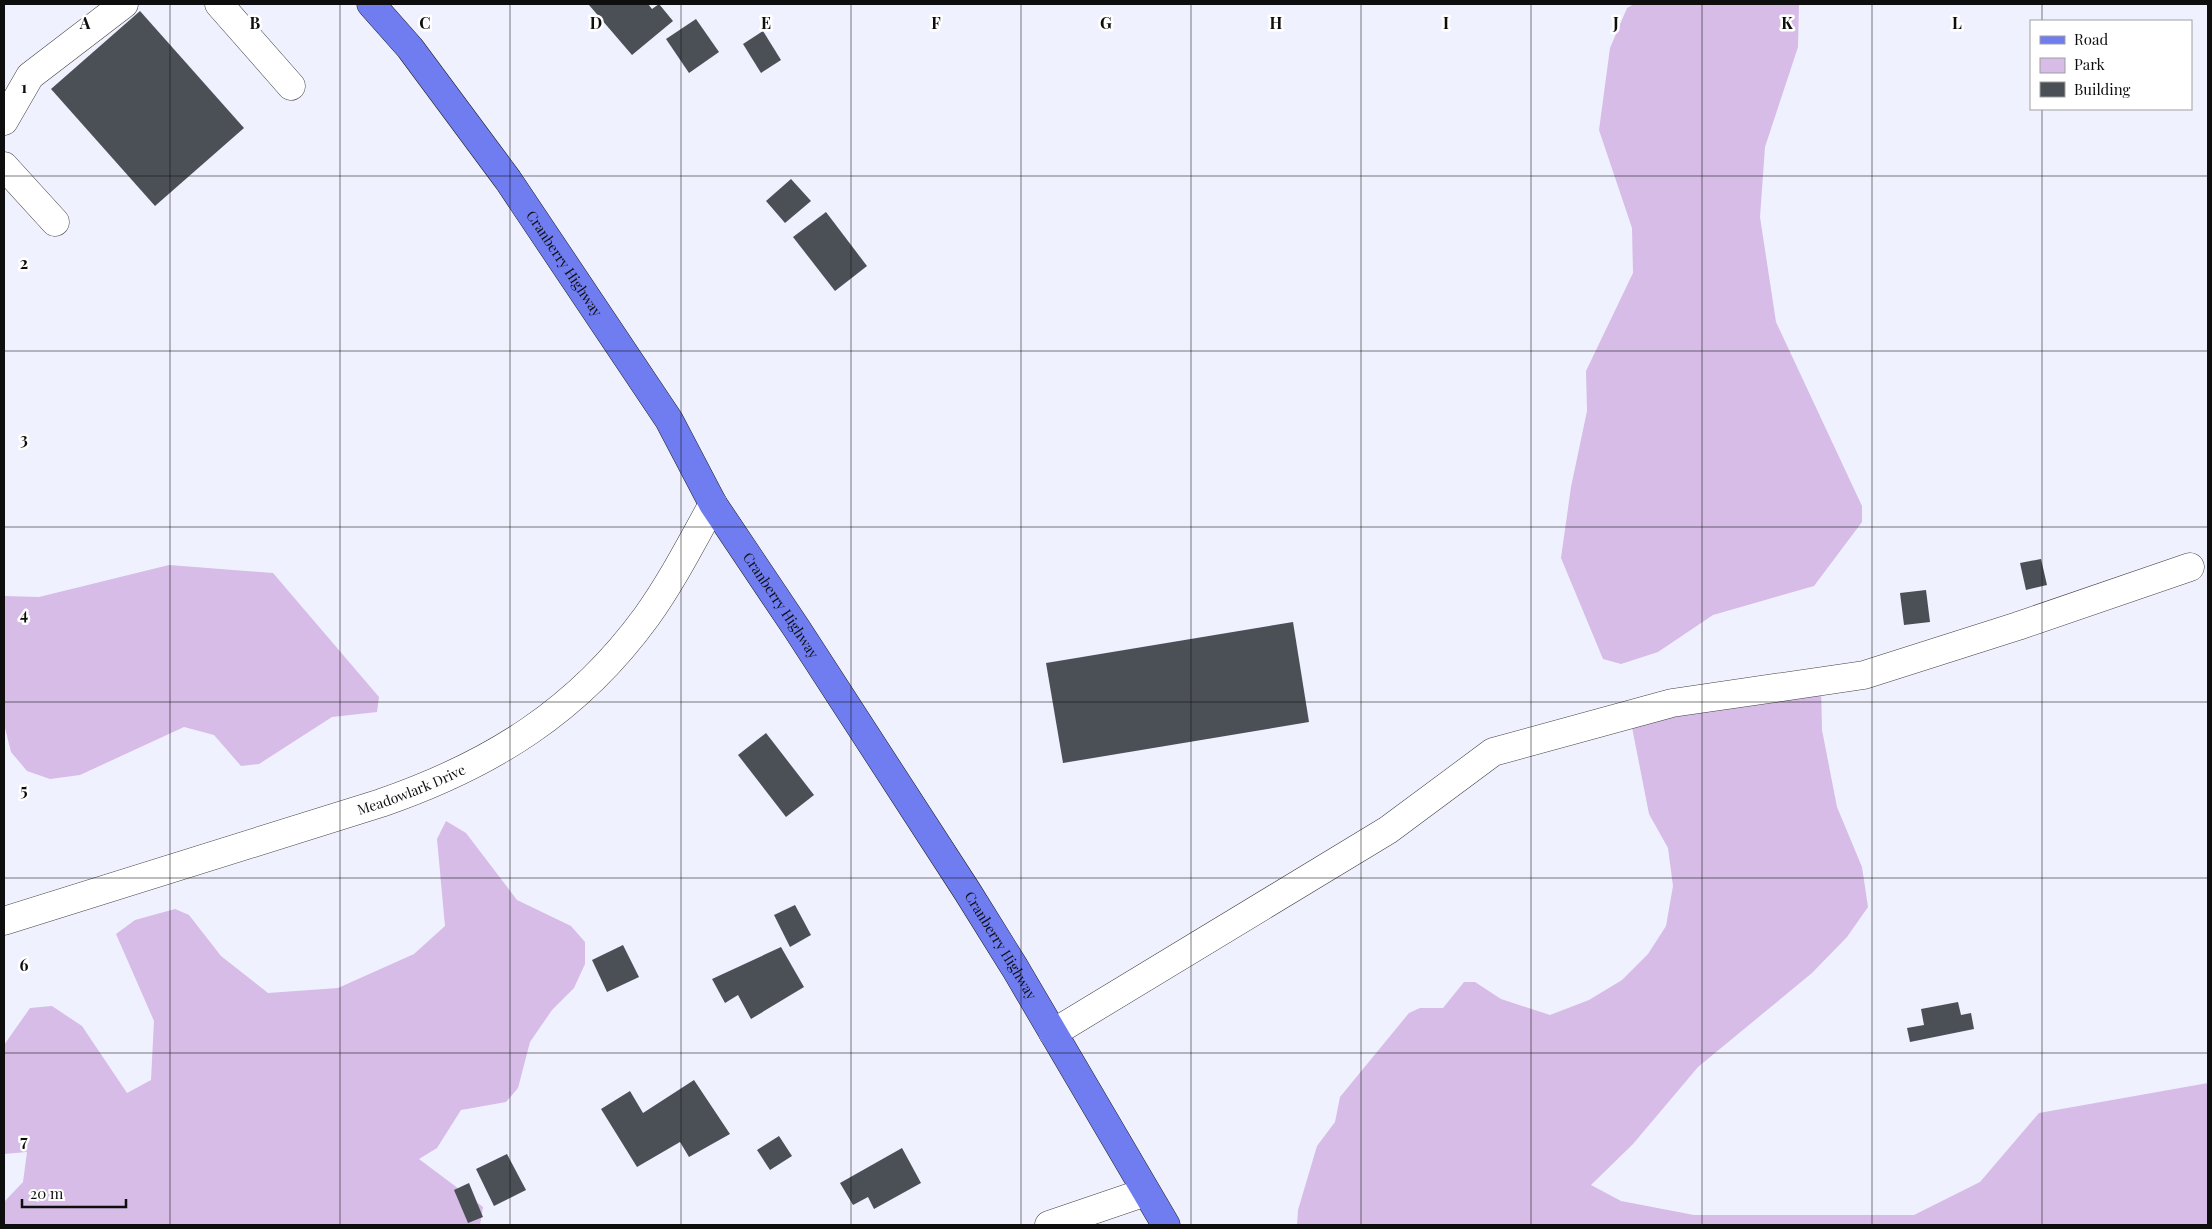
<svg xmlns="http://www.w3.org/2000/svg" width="2212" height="1229" font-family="'Playfair Display',serif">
  <rect width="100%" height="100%" fill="#f0f1fe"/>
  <g fill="#d6bce7">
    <path d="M1634,4H1799L1798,47L1765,147L1760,217L1776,322L1862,506V522L1814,586L1713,615L1658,652L1621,664L1603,659L1561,558L1571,487L1587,411L1586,371L1633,273L1632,228L1599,130L1610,48L1627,8Z"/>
    <path d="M169,565L273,573L379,697L377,712L332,717L259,764L241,766L214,735L184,727L80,775L50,779L27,771L11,752L4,724V596L39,597Z"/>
    <path d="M1821,686L1822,730L1837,807L1862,867L1868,907L1847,937L1812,973L1698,1067L1633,1144L1591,1185L1621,1201L1694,1215H1914L1980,1182L2039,1113L2208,1083V1225H1297L1298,1210L1317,1146L1335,1122L1340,1097L1409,1013L1420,1008H1443L1464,982H1475L1501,999L1550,1015L1589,1000L1622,980L1648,954L1666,926L1673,886L1668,848L1649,814L1631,722Z"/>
    <path d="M446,821L466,833L517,900L571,926L585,942V964L574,988L552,1010L530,1042L518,1088L506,1102L461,1110L437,1148L419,1159L483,1207L480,1225H4V1202L23,1182L27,1152L4,1154V1045L30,1008L52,1006L82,1026L127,1093L151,1080L154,1021L116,934L135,920L175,909L189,915L221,956L268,993L338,988L414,954L445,926L437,839Z"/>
  </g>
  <g fill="#4b5056">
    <path d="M591,4H648L652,9L659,4L673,21L632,55L589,5Z"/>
    <path d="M140,11L244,128L155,206L51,89Z"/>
    <path d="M696,19L719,52L689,73L666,39Z"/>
    <path d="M763,31L781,60L761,73L743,44Z"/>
    <path d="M791,179L811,201L785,223L766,201Z"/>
    <path d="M826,212L867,266L835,291L793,237Z"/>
    <path d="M2041,559L2047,585L2026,590L2020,563Z"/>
    <path d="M1926,590L1930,622L1904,625L1900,593Z"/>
    <path d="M1293,622L1309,722L1063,763L1046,663Z"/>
    <path d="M766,733L814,795L786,817L738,755Z"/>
    <path d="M795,905L811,935L790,947L774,915Z"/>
    <path d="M623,945L639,977L607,992L592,960Z"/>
    <path d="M781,947L804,987L751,1019L738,995L725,1003L712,979Z"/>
    <path d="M1958,1002L1961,1015L1971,1013L1974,1029L1910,1042L1907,1028L1924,1025L1921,1009Z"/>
    <path d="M694,1080L730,1134L689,1157L680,1142L637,1167L601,1109L630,1091L643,1113Z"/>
    <path d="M779,1136L792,1156L770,1170L757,1150Z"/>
    <path d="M902,1148L921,1183L874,1209L868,1197L853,1205L840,1183Z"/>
    <path d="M507,1154L526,1190L494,1206L476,1169Z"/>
    <path d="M469,1183L483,1217L468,1223L454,1190Z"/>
  </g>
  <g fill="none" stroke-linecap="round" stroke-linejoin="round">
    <g stroke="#414141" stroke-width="29">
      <g id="minor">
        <path d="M219,4L291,86"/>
        <path d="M4,121L30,76L124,4"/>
        <path d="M4,166L55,222"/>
        <path id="s1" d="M4,921L381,803C491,765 578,711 647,616C672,581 692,542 713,504"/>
        <path d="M1053,1033L1388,830L1493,752L1672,703L1864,675L2018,626L2190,567"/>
        <path d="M1049,1225L1146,1192"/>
      </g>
    </g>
    <g stroke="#1f1f1f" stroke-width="29">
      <g id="major">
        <path id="s2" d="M371,4L410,48L508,180L669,420L713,504L797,629L967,891L1015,968L1166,1225"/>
      </g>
    </g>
    <use href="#minor" stroke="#fff" stroke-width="28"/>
    <use href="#major" stroke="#6f7df0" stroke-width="28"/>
  </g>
  <path fill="none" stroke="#0e0e0e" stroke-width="1" stroke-opacity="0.55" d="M170,4V1225M340,4V1225M510,4V1225M681,4V1225M851,4V1225M1021,4V1225M1191,4V1225M1361,4V1225M1531,4V1225M1702,4V1225M1872,4V1225M2042,4V21M2042,109V1225M4,176H2208M4,351H2208M4,527H2208M4,702H2208M4,878H2208M4,1053H2208"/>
  <g text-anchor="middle" stroke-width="5" stroke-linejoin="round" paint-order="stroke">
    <g font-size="14" fill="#0e0e0e" stroke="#fff">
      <text dy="5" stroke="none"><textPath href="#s2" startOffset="324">Cranberry Highway</textPath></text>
      <text dy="5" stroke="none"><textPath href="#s2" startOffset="729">Cranberry Highway</textPath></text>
      <text dy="5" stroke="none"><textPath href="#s1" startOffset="428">Meadowlark Drive</textPath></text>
      <text dy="5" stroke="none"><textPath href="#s2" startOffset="1134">Cranberry Highway</textPath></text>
    </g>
  </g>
  <g font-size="16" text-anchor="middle" font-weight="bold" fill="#0e0e0e" stroke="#fff" stroke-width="5" stroke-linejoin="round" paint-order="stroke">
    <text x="85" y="29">A</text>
    <text x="255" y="29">B</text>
    <text x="425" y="29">C</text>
    <text x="596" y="29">D</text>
    <text x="766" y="29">E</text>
    <text x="936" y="29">F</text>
    <text x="1106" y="29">G</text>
    <text x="1276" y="29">H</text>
    <text x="1446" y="29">I</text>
    <text x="1616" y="29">J</text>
    <text x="1787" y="29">K</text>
    <text x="1957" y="29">L</text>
    <text x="24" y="93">1</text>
    <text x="24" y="269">2</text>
    <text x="24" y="445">3</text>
    <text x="24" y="620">4</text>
    <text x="24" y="796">5</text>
    <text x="24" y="971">6</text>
    <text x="24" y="1147">7</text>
  </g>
  <rect width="2212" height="1229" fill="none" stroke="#0e0e0e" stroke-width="10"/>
  <rect x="2030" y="20" width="162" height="90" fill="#ffffff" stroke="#9f9f9f"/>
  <rect x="2040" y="36" width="25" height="8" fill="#6f7df0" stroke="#9f9f9f"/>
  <text x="2074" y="45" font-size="15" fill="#0e0e0e">Road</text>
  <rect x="2040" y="58" width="25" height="15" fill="#d6bce7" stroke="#9f9f9f"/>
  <text x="2074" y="70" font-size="15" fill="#0e0e0e">Park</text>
  <rect x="2040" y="82" width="25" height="15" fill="#4b5056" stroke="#9f9f9f"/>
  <text x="2074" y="95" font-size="15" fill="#0e0e0e">Building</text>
  <path d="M22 1199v8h104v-8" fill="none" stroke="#0e0e0e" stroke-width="2.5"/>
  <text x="30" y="1199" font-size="15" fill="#0e0e0e" stroke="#ffffff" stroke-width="4" paint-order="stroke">20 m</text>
</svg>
